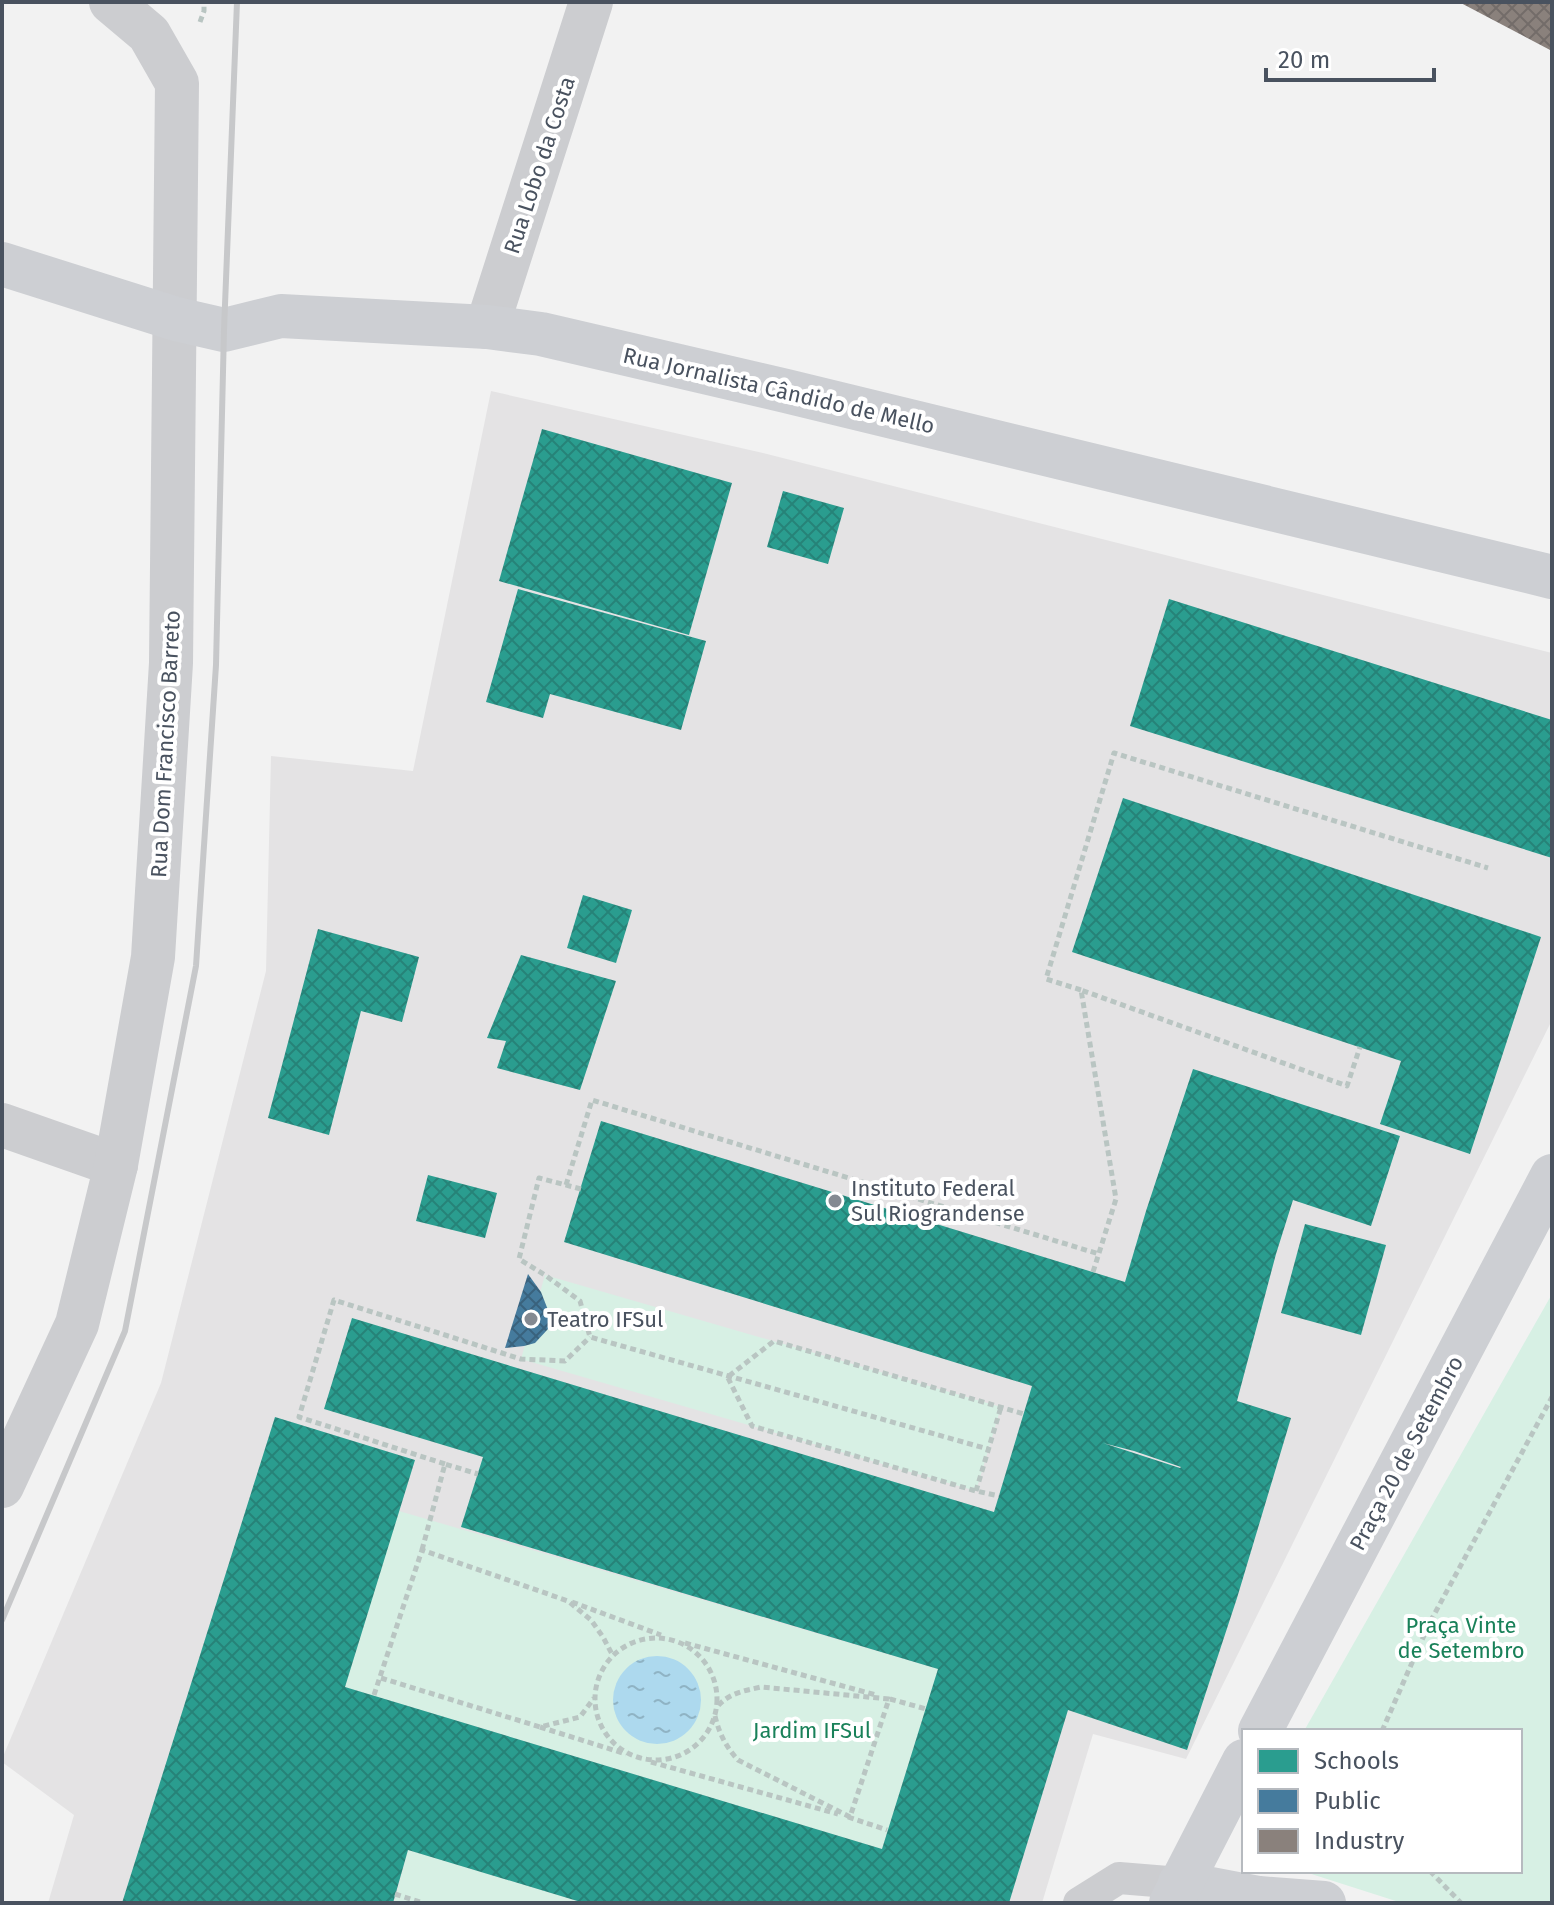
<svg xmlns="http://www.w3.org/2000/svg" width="1554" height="1905" font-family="'Fira Sans',sans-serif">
  <defs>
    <pattern id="water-ripples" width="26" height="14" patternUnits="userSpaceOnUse" patternTransform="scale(2)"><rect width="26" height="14" fill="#add9ee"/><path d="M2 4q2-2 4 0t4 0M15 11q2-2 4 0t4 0" fill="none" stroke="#8fb3c4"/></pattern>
    <pattern id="schools-cross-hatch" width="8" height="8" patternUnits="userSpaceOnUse" patternTransform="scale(2)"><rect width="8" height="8" fill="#2a9d8f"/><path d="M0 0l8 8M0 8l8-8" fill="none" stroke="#268378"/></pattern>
    <pattern id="public-cross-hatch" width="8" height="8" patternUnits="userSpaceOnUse" patternTransform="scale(2)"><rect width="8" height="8" fill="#457b9d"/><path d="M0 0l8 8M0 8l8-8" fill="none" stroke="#39627d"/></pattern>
    <pattern id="industry-cross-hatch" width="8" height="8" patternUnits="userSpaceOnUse" patternTransform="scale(2)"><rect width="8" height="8" fill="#8a817c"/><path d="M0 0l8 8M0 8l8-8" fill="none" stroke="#736c69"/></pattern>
  </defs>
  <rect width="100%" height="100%" fill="#f2f2f2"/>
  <path fill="#e4e3e4" d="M491,391L763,453L1552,653V1020L1186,1759L1093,1734L1042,1903H48L74,1815L2,1762V1759L161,1383L266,971L271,756L413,771Z"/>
  <g fill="#d7f0e4">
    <path d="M545,1275L1001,1407L976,1491L521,1359Z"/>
    <path d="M1552,1294V1903H1402L1302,1871H1520V1731H1304Z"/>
    <path d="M399,1511L938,1669L882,1849L345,1687Z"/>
    <path d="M408,1850L584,1903H394Z"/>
  </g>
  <circle fill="url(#water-ripples)" cx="657" cy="1700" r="44"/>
  <g fill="url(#schools-cross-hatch)" fill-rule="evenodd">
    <path d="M542,429L732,483L689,635L499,581Z"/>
    <path d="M783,491L844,508L828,564L767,547Z"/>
    <path d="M518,589L706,641L681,730L550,694L543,718L486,702Z"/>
    <path d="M1169,599L1552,720V858L1130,726Z"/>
    <path d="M1123,798L1541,937L1470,1154L1380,1124L1401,1061L1072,952Z"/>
    <path d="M583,895L632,910L616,963L567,948Z"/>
    <path d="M318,929L419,957L402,1022L361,1011L329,1135L268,1118Z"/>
    <path d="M521,955L616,981L580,1090L497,1068L506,1041L487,1038Z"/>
    <path d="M1193,1069L1400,1136L1371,1226L1293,1200L1276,1254L1237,1401L1291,1418L1237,1598L1187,1750L1068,1710L1009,1903H584L408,1850L393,1903H122L275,1417L415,1460L345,1687L882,1849L938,1669L461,1527L483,1457L324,1409L352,1318L994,1512L1032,1386L564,1242L601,1121L1125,1282L1146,1211ZM1103,1443L1134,1451L1181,1467L1180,1468Z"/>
    <path d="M428,1175L497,1193L485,1238L416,1221Z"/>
    <path d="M1305,1224L1386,1245L1361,1335L1281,1313Z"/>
  </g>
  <path fill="url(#public-cross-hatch)" d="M528,1274L541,1292L548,1310V1329L535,1343L524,1346L505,1348Z"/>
  <path fill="url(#industry-cross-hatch)" d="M1459,2H1552V51Z"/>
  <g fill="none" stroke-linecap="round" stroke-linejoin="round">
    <g stroke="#b9c5c2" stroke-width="5" stroke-dasharray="6 4" stroke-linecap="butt">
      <path d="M200,22L204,11V2"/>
      <path d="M1081,990L1046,979L1114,753L1488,868"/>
      <path d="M566,1185L592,1100L1099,1254"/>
      <path d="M581,1189L539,1178L519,1259L545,1275L580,1301L590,1337L988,1449"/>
      <path d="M1093,1272L1116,1199L1081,990L1347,1086L1360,1047"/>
      <path d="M729,1376L774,1341L1024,1414"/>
      <path d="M728,1378L752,1426L976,1491L999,1496"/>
      <path d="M445,1464L299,1417L334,1300L521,1359L565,1361L590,1337"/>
      <path d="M976,1491L1001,1407"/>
      <path d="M422,1550L445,1464L478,1474"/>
      <path d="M572,1602L661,1635"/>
      <circle cx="656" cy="1699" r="61"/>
      <path d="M685,1643L876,1695"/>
      <path d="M381,1678L540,1727L580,1717L594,1698"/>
      <path d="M374,1695L422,1550L568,1601L591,1620L603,1637L613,1656"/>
      <path d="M890,1699L926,1709"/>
      <path d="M715,1716C719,1733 726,1747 738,1760L850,1817L889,1699L761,1687C743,1691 729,1693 717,1707"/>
      <path d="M540,1727L626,1754"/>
      <path d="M1382,1731L1429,1624L1552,1397"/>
      <path d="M651,1762L838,1814"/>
      <path d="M848,1817L887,1830"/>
      <path d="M1430,1871L1461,1903"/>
      <path d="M395,1894L423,1903"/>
    </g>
    <path stroke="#cccdd0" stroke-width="32" d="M1079,1903L1119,1878L1180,1883"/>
    <g stroke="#cccdd0" stroke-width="44">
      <path d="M487,327L591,2"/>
      <path d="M2,1125L116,1165"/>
      <path d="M2,1486L77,1324L116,1165L153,957L171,663L177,83L149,34L111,2"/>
    </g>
    <g stroke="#cdcfd3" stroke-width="44">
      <path d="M2,264L176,319L224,330L281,316L487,327L541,334L786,391L1552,577"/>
      <path d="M1260,1731L1552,1176"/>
      <path d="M1180,1883L1259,1898L1324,1903"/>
      <path d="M1171,1903L1244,1761"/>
    </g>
    <path stroke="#c7c8ca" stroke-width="6" d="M2,1620L125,1331L196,966L216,665L224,330L237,2"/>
  </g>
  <g fill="#848a92" stroke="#fff" stroke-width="3">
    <circle cx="835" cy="1201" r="8"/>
    <circle cx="531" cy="1319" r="8"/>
  </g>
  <g text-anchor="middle" stroke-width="8" stroke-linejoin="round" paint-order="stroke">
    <g font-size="22" fill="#49525f" stroke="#fff">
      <text transform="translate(539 165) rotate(-72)" y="8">Rua Lobo da Costa</text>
      <text transform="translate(779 390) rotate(13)" y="8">Rua Jornalista Cândido de Mello</text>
      <text transform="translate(165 744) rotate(-87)" y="8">Rua Dom Francisco Barreto</text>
      <text transform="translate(1406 1453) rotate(-62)" y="8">Praça 20 de Setembro</text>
    </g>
    <g font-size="22" fill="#49525f" stroke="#fff" text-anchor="start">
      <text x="851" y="1196">Instituto Federal<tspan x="851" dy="25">Sul Riograndense</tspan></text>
      <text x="547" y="1327">Teatro IFSul</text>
    </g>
    <g font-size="22" fill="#198159" stroke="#fff">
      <text x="1461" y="1633">Praça Vinte<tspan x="1461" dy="25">de Setembro</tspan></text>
      <text x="812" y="1738">Jardim IFSul</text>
    </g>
  </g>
  <rect width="1554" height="1905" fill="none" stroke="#49525f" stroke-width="8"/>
  <rect x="1242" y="1729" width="280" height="144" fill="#ffffff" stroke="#b6babf" stroke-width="2"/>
  <rect x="1258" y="1749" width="40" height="24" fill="#2a9d8f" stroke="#b6babf" stroke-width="2"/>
  <text x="1314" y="1769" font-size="24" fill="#49525f">Schools</text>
  <rect x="1258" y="1789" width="40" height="24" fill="#457b9d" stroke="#b6babf" stroke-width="2"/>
  <text x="1314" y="1809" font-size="24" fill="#49525f">Public</text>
  <rect x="1258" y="1829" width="40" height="24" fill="#8a817c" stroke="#b6babf" stroke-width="2"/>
  <text x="1314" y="1849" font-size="24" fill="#49525f">Industry</text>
  <path d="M1266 68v12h168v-12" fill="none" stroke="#49525f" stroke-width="4"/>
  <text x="1278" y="68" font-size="24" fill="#49525f" stroke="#ffffff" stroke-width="6" paint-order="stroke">20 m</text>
</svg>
